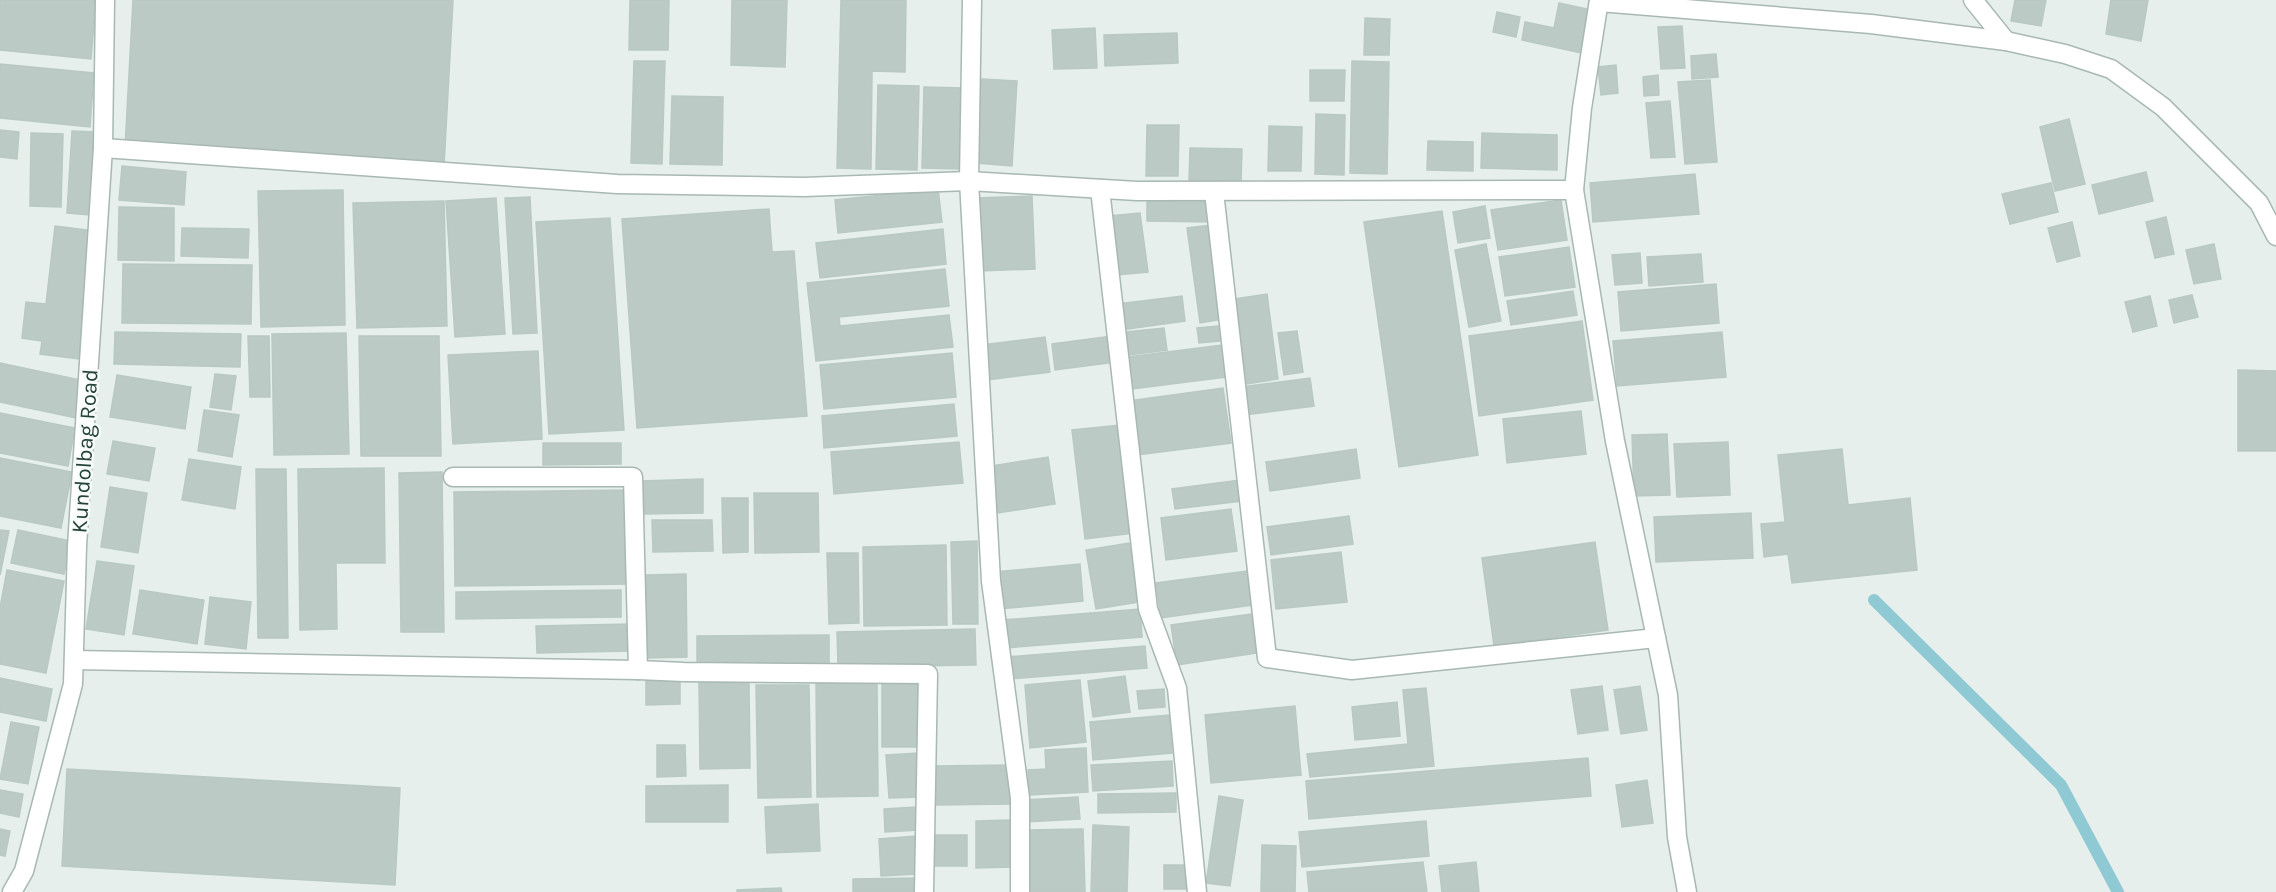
<svg xmlns="http://www.w3.org/2000/svg" width="2276" height="892" font-family="Karla,sans-serif">
  <rect width="100%" height="100%" fill="#e6efeb"/>
  <g fill="none" stroke-linecap="round" stroke-linejoin="round">
    <path stroke="#8ec9d4" stroke-width="12" d="M1874,600L2061,785L2118,892"/>
  </g>
  <g fill="#bbcac4" stroke="#b8c9c2" stroke-width="1.5">
    <path d="M0,0H96L91,59L0,50Z"/>
    <path d="M133,0H453L444,166L125,148Z"/>
    <path d="M630,0H669L668,50H629Z"/>
    <path d="M732,0H787L785,67L731,65Z"/>
    <path d="M841,0H906L905,72L872,71L871,169L837,168Z"/>
    <path d="M2015,0H2046L2041,26L2011,21Z"/>
    <path d="M2111,0H2148L2141,41L2106,34Z"/>
    <path d="M1559,3L1592,10L1582,53L1522,40L1525,22L1554,28Z"/>
    <path d="M1497,12L1520,17L1516,37L1493,32Z"/>
    <path d="M1365,18L1390,19L1389,55H1364Z"/>
    <path d="M1682,26L1685,68L1661,69L1658,27Z"/>
    <path d="M1095,28L1097,68L1054,69L1052,30Z"/>
    <path d="M1177,33L1178,63L1105,66L1104,35Z"/>
    <path d="M1716,54L1718,77L1692,79L1691,56Z"/>
    <path d="M634,61H665L662,164L631,163Z"/>
    <path d="M1352,61L1389,62L1387,174L1350,173Z"/>
    <path d="M0,64L94,73L90,127L0,118Z"/>
    <path d="M1616,65L1618,93L1601,95L1598,67Z"/>
    <path d="M1310,70H1345L1344,101H1310Z"/>
    <path d="M1658,75L1659,95L1644,96L1643,77Z"/>
    <path d="M981,79L1017,81L1012,166L976,163Z"/>
    <path d="M1710,80L1717,162L1685,164L1678,82Z"/>
    <path d="M878,85L919,86L917,170L876,169Z"/>
    <path d="M924,87L963,88L960,169L922,168Z"/>
    <path d="M672,96L723,97L722,165L670,164Z"/>
    <path d="M1670,101L1675,157L1651,158L1646,103Z"/>
    <path d="M1316,114L1345,115L1344,175L1315,174Z"/>
    <path d="M2069,119L2085,184L2055,191L2040,127Z"/>
    <path d="M1147,125H1179L1178,176H1146Z"/>
    <path d="M1269,126L1302,127L1301,171H1268Z"/>
    <path d="M0,130L19,132L17,159L0,157Z"/>
    <path d="M72,131L96,132L91,215L67,213Z"/>
    <path d="M31,133L63,134L61,207L30,206Z"/>
    <path d="M1482,133L1557,135V170L1481,168Z"/>
    <path d="M1428,141L1473,142V171L1427,170Z"/>
    <path d="M1190,148L1242,149L1241,182L1189,181Z"/>
    <path d="M122,166L186,172L184,205L119,200Z"/>
    <path d="M2146,172L2153,201L2099,214L2092,185Z"/>
    <path d="M1695,174L1699,214L1593,222L1590,183Z"/>
    <path d="M2051,183L2058,212L2010,224L2002,194Z"/>
    <path d="M938,189L942,222L838,233L835,200Z"/>
    <path d="M343,190L345,325L261,327L258,191Z"/>
    <path d="M1147,195L1211,196V222L1147,221Z"/>
    <path d="M1032,196L1035,269L980,271L977,198Z"/>
    <path d="M530,197L537,333L513,334L505,198Z"/>
    <path d="M496,198L505,334L455,337L446,201Z"/>
    <path d="M1561,200L1567,240L1498,250L1491,210Z"/>
    <path d="M444,201L447,326L357,328L353,203Z"/>
    <path d="M1485,206L1490,238L1458,243L1453,212Z"/>
    <path d="M119,207L174,208V261L118,260Z"/>
    <path d="M769,209L772,252L794,251L807,416L637,428L622,219Z"/>
    <path d="M1442,211L1478,455L1399,467L1364,222Z"/>
    <path d="M1140,213L1148,272L1117,275L1109,216Z"/>
    <path d="M2166,217L2174,254L2155,258L2146,222Z"/>
    <path d="M610,218L624,430L549,434L536,222Z"/>
    <path d="M2072,222L2080,256L2057,262L2048,228Z"/>
    <path d="M1211,225L1224,319L1200,323L1187,228Z"/>
    <path d="M55,226L94,231L79,359L40,354L42,341L22,338L26,302L46,304Z"/>
    <path d="M182,228L249,229L248,258L181,256Z"/>
    <path d="M943,229L946,264L820,278L816,243Z"/>
    <path d="M1486,244L1501,321L1469,327L1455,250Z"/>
    <path d="M2214,244L2221,279L2194,284L2186,250Z"/>
    <path d="M1569,247L1575,287L1505,296L1499,257Z"/>
    <path d="M1640,253L1642,283L1615,285L1612,255Z"/>
    <path d="M1701,254L1703,282L1649,286L1647,257Z"/>
    <path d="M123,264L252,265L251,324L122,323Z"/>
    <path d="M945,269L949,306L839,317L840,326L949,315L953,347L816,361L807,283Z"/>
    <path d="M1716,284L1719,323L1621,331L1618,292Z"/>
    <path d="M1573,291L1577,315L1511,325L1507,301Z"/>
    <path d="M1267,294L1278,379L1247,384L1235,299Z"/>
    <path d="M2192,295L2198,317L2174,323L2169,300Z"/>
    <path d="M1182,296L1185,321L1121,330L1118,304Z"/>
    <path d="M2150,296L2157,326L2133,332L2125,302Z"/>
    <path d="M1582,321L1593,400L1479,416L1469,336Z"/>
    <path d="M1218,326L1220,341L1199,343L1197,328Z"/>
    <path d="M1164,328L1167,350L1129,355L1126,332Z"/>
    <path d="M1297,331L1303,372L1284,375L1278,333Z"/>
    <path d="M115,332L241,334L240,367L114,364Z"/>
    <path d="M1722,332L1726,377L1617,386L1613,341Z"/>
    <path d="M346,333L349,454L274,455L272,334Z"/>
    <path d="M248,336H269L270,397H250Z"/>
    <path d="M359,336H439L441,456H361Z"/>
    <path d="M1112,336L1115,362L1055,370L1052,344Z"/>
    <path d="M1045,337L1050,372L987,380L982,345Z"/>
    <path d="M1222,345L1226,377L1132,389L1128,357Z"/>
    <path d="M538,351L542,439L453,444L448,355Z"/>
    <path d="M952,353L956,397L824,409L820,365Z"/>
    <path d="M0,363L85,381L77,418L0,402Z"/>
    <path d="M2238,370L2276,371V451H2238Z"/>
    <path d="M215,374L236,376L231,410L210,407Z"/>
    <path d="M117,375L191,387L185,429L110,417Z"/>
    <path d="M1310,378L1314,406L1245,415L1241,387Z"/>
    <path d="M1223,388L1231,443L1137,455L1129,401Z"/>
    <path d="M954,404L957,436L824,448L822,416Z"/>
    <path d="M204,410L239,415L232,457L198,451Z"/>
    <path d="M1581,411L1586,454L1507,463L1503,419Z"/>
    <path d="M0,413L75,428L68,466L0,453Z"/>
    <path d="M1120,425L1134,533L1085,539L1072,430Z"/>
    <path d="M1667,434L1670,495L1634,496L1632,435Z"/>
    <path d="M113,441L155,448L149,481L107,474Z"/>
    <path d="M959,442L963,483L834,494L831,452Z"/>
    <path d="M1728,442L1730,495L1677,497L1674,444Z"/>
    <path d="M543,443H621V464L543,465Z"/>
    <path d="M1356,449L1360,478L1270,491L1266,462Z"/>
    <path d="M1842,449L1848,505L1910,498L1917,570L1792,583L1788,554L1764,557L1761,524L1785,522L1778,455Z"/>
    <path d="M1048,457L1055,504L998,513L991,466Z"/>
    <path d="M0,458L72,472L61,528L0,516Z"/>
    <path d="M189,459L241,467L235,509L182,500Z"/>
    <path d="M384,468L385,563H336L337,629L300,630L298,469Z"/>
    <path d="M256,469H286L288,638H258Z"/>
    <path d="M442,472L444,632H401L399,473Z"/>
    <path d="M703,479V513L642,514L641,481Z"/>
    <path d="M1240,480L1242,501L1175,509L1172,489Z"/>
    <path d="M110,487L147,493L138,553L101,547Z"/>
    <path d="M630,490L631,584L455,586L454,492Z"/>
    <path d="M754,493H818L819,552L755,553Z"/>
    <path d="M722,498H748V552L723,553Z"/>
    <path d="M1231,509L1237,551L1166,560L1161,518Z"/>
    <path d="M1751,513L1753,558L1656,562L1654,517Z"/>
    <path d="M1349,516L1353,544L1271,555L1267,527Z"/>
    <path d="M652,520H712L713,551L653,552Z"/>
    <path d="M0,530L9,531L0,575Z"/>
    <path d="M18,530L71,541L64,574L11,563Z"/>
    <path d="M977,541L978,624H953L951,542Z"/>
    <path d="M1595,542L1608,630L1494,646L1482,558Z"/>
    <path d="M1129,543L1140,602L1096,609L1086,550Z"/>
    <path d="M946,545L947,625L864,626L863,547Z"/>
    <path d="M1341,552L1347,602L1276,609L1271,560Z"/>
    <path d="M827,553H858L859,623L829,624Z"/>
    <path d="M97,561L134,566L124,635L86,629Z"/>
    <path d="M1080,564L1083,601L999,609L995,572Z"/>
    <path d="M7,570L64,581L46,673L0,664V608Z"/>
    <path d="M1247,571L1252,605L1161,618L1156,583Z"/>
    <path d="M686,574L687,657L648,658L646,575Z"/>
    <path d="M140,590L204,600L197,644L133,634Z"/>
    <path d="M621,590V617L456,619V592Z"/>
    <path d="M210,597L251,602L246,649L205,644Z"/>
    <path d="M1140,609L1142,637L1005,648L1002,620Z"/>
    <path d="M1251,614L1256,653L1177,665L1171,625Z"/>
    <path d="M630,624V651L537,653L536,626Z"/>
    <path d="M975,629L976,665L838,667L837,632Z"/>
    <path d="M829,635V665L697,668V636Z"/>
    <path d="M1145,646L1147,668L1009,679L1007,657Z"/>
    <path d="M1125,676L1130,712L1093,717L1088,681Z"/>
    <path d="M0,678L52,689L46,721L0,712Z"/>
    <path d="M646,680H680V704L646,705Z"/>
    <path d="M1080,680L1086,742L1030,748L1025,685Z"/>
    <path d="M877,681L878,796L817,797L816,682Z"/>
    <path d="M749,682L750,768L700,769L699,683Z"/>
    <path d="M882,682H920L919,747H882Z"/>
    <path d="M756,685H809L811,797L758,798Z"/>
    <path d="M1602,686L1608,730L1578,734L1571,690Z"/>
    <path d="M1640,686L1647,730L1621,734L1614,690Z"/>
    <path d="M1426,688L1434,766L1310,777L1307,754L1408,744L1403,690Z"/>
    <path d="M1164,689L1165,707L1139,709L1137,691Z"/>
    <path d="M1397,702L1400,736L1355,740L1352,707Z"/>
    <path d="M1295,706L1301,775L1211,783L1205,715Z"/>
    <path d="M1169,715L1172,753L1093,760L1090,722Z"/>
    <path d="M11,722L39,727L28,784L0,779Z"/>
    <path d="M657,745H685L686,776L657,777Z"/>
    <path d="M1086,748L1088,792L1029,795L1028,770L1046,769L1045,750Z"/>
    <path d="M918,753L921,797L889,798L886,755Z"/>
    <path d="M1588,758L1591,796L1309,819L1306,781Z"/>
    <path d="M1172,761L1173,786L1093,791L1091,765Z"/>
    <path d="M1012,765L1013,804L935,805L934,766Z"/>
    <path d="M67,769L400,788L395,885L62,866Z"/>
    <path d="M1647,780L1653,823L1622,827L1616,785Z"/>
    <path d="M728,785V822H646V786Z"/>
    <path d="M0,790L23,794L19,817L0,813Z"/>
    <path d="M1176,793V812L1098,813V794Z"/>
    <path d="M1219,796L1243,800L1230,886L1206,883Z"/>
    <path d="M1078,797L1080,819L1025,822L1024,800Z"/>
    <path d="M818,804L820,851L767,853L765,807Z"/>
    <path d="M916,807L918,830L885,832L884,809Z"/>
    <path d="M1010,820L1011,867L976,868V821Z"/>
    <path d="M1426,821L1429,856L1302,867L1299,832Z"/>
    <path d="M1093,825L1129,827L1127,892H1091Z"/>
    <path d="M0,829L10,831L5,856L0,855Z"/>
    <path d="M1083,829L1085,892H1029L1026,830Z"/>
    <path d="M932,835H967V866H934Z"/>
    <path d="M916,836L918,874L881,876L879,839Z"/>
    <path d="M1262,845L1296,846L1295,892H1261Z"/>
    <path d="M1423,862L1427,892H1309L1307,872Z"/>
    <path d="M1476,862L1479,892H1442L1439,866Z"/>
    <rect x="1164" y="865" width="26" height="24"/>
    <path d="M919,878V892H853V879Z"/>
    <path d="M781,888L782,892H737V890Z"/>
  </g>
  <g fill="none" stroke-linecap="round" stroke-linejoin="round">
    <g stroke="#a8b8b2" stroke-width="21">
      <g id="street">
        <path d="M972,0L969,181L991,581L1020,798V892"/>
        <path d="M1599,0L1582,108L1574,190L1615,441L1668,695L1677,837L1687,892"/>
        <path d="M1973,0L2006,41"/>
        <path d="M1599,2L1871,24L2006,41L2065,54L2111,69L2163,107L2259,203L2276,236"/>
        <path d="M103,148L617,184L804,187L969,181L1137,191L1574,190"/>
        <path d="M1100,189L1148,609L1177,688L1197,892"/>
        <path d="M1214,192L1267,658L1352,670L1656,638"/>
        <path d="M453,477H633L638,670L684,672L928,674L924,892"/>
        <path d="M74,660L638,670"/>
        <path d="M12,892L24,871L73,684L77,546L103,148L105,0"/>
      </g>
    </g>
    <use href="#street" stroke="#fff" stroke-width="18"/>
  </g>
  <g text-anchor="middle" stroke-width="5" stroke-linejoin="round" paint-order="stroke">
    <g font-size="22" fill="#24423a" stroke="#f7fbf9">
      <text transform="translate(84 451) rotate(-86)" y="8">Kundolbag Road</text>
    </g>
  </g>
</svg>
